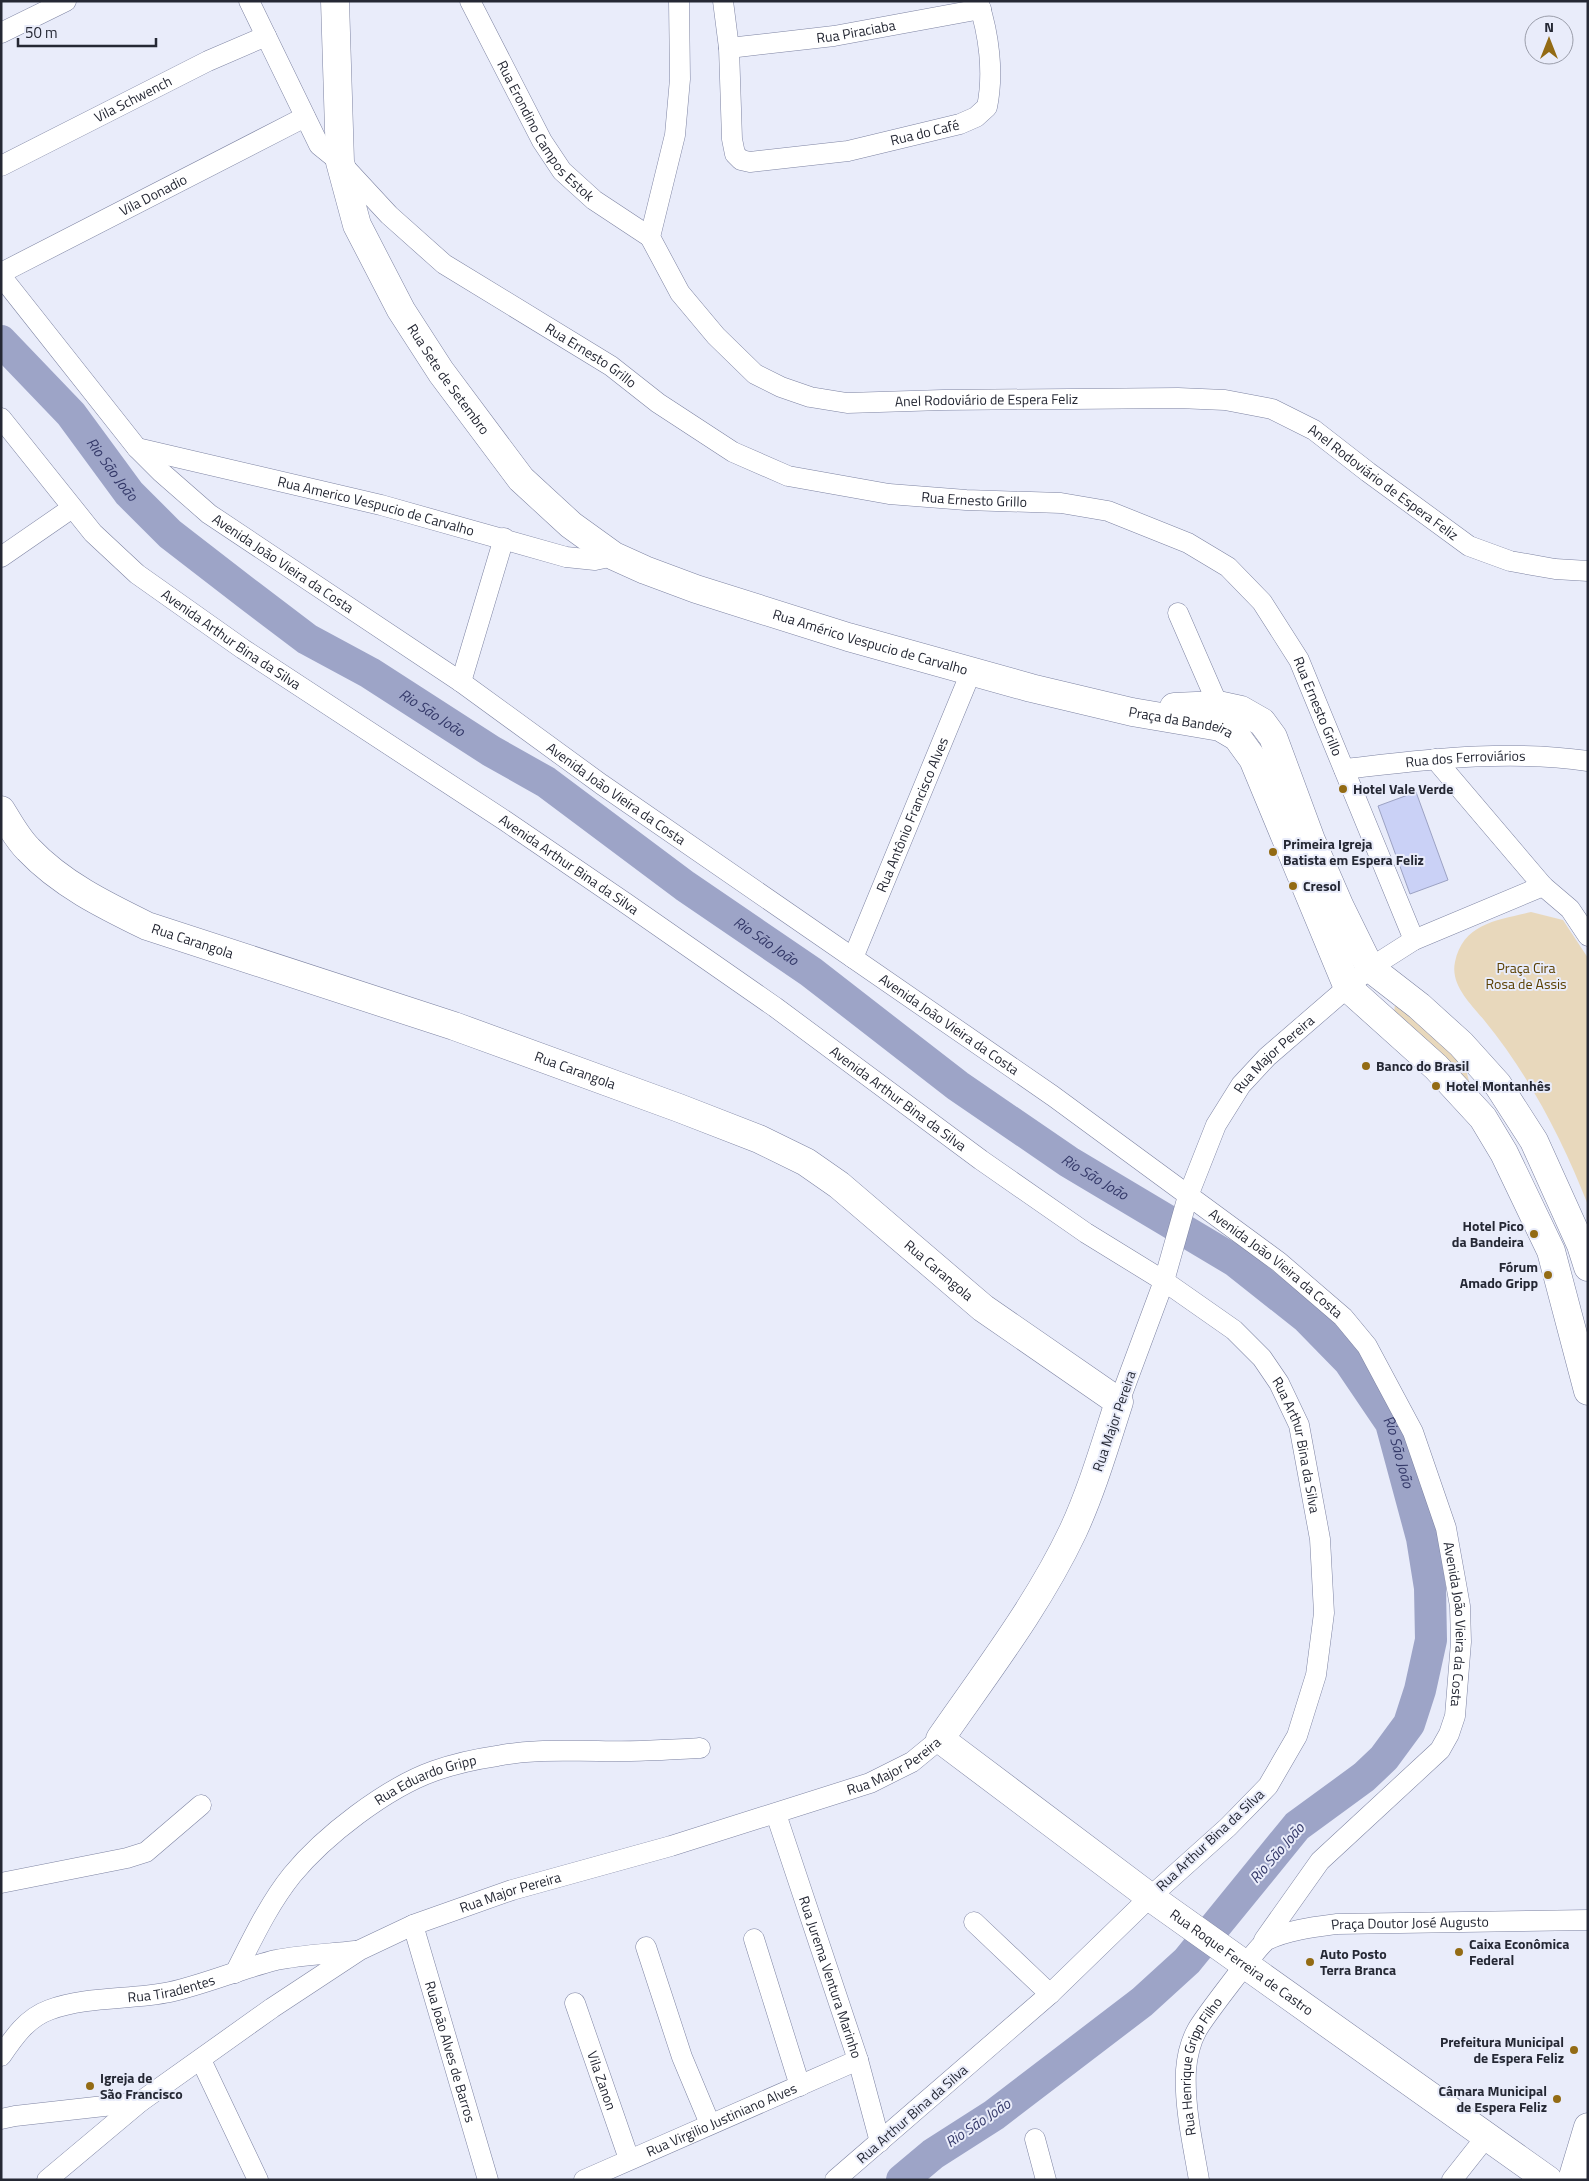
<svg xmlns="http://www.w3.org/2000/svg" width="1589" height="2181" font-family="'Titillium Web',sans-serif">
  <rect width="100%" height="100%" fill="#e9ecfa"/>
  <g fill="#e8d8bc">
    <path d="M1531,912L1563,920L1588,958V1205C1562,1139 1529,1075 1484,1020C1471,1004 1450,985 1455,962C1463,923 1498,920 1531,912Z"/>
    <path d="M1395,1004L1402,1005L1464,1062L1470,1085L1394,1013Z"/>
  </g>
  <g fill="none" stroke-linecap="round" stroke-linejoin="round">
    <path stroke="#9da4c7" stroke-width="32" id="s1" d="M1,341L71,414L129,493L170,534L249,595L307,639L370,673L491,751L546,782L685,886L811,972L958,1086L1069,1162L1235,1261L1307,1318L1349,1361L1391,1423L1422,1538L1430,1588L1431,1640L1420,1690L1409,1724L1384,1758L1364,1777L1297,1826L1187,1961L1142,2002L994,2115L933,2154L902,2180"/>
  </g>
  <path fill="#cad1f6" stroke="#9ca2c3" d="M1416,792L1448,880L1410,894L1378,806Z"/>
  <g fill="none" stroke-linecap="round" stroke-linejoin="round">
    <g stroke="#7d83a2" stroke-width="21">
      <g id="street">
        <path id="s2" d="M249,1L319,145L340,162L389,215L444,264L611,366L658,403L733,452L788,476L889,494L966,500L1061,503L1108,511L1188,543L1228,567L1262,602L1299,660L1414,940"/>
        <path id="s3" d="M470,1L542,141L562,171L594,200L650,237"/>
        <path id="s4" d="M679,1L680,79L675,135L650,237L680,293L716,336L755,374L781,387L810,397L847,403L943,400L1178,398L1225,400L1272,409L1314,430L1368,472L1469,546L1510,561L1555,569L1588,571"/>
        <path id="s5" d="M723,1L729,48L732,139L735,154L741,160L750,162L848,151L960,124L976,117L987,107C994,73 989,34 978,1"/>
        <path d="M1,33L66,1"/>
        <path id="s6" d="M729,48L834,36L981,9"/>
        <path id="s7" d="M1,166L208,61L266,36"/>
        <path id="s8" d="M1,273L305,117"/>
        <path id="s9" d="M1,276L137,448L161,472L209,514L461,682L601,784L1053,1096L1279,1262L1343,1317L1367,1346L1413,1432L1446,1528L1460,1606L1461,1642L1455,1716L1449,1734L1440,1750L1320,1861L1264,1940"/>
        <path id="s10" d="M1,418L93,533L137,574L243,649L507,822L627,904L775,1007L981,1160L1086,1233L1164,1281L1234,1330L1262,1358L1279,1383L1299,1425L1320,1539L1324,1613L1316,1675L1297,1736L1268,1786L1228,1827L1150,1897L1050,1994L835,2180"/>
        <path id="s11" d="M137,448L381,505L566,557L595,560L614,556"/>
        <path d="M1,557L72,508"/>
        <path d="M1178,613L1218,705"/>
        <path d="M461,682L504,538"/>
        <path d="M1435,759L1543,886L1570,909L1588,936"/>
        <path id="s12" d="M1344,769C1425,760 1506,749 1588,761"/>
        <path id="s13" d="M853,958L971,672"/>
        <path id="s14" d="M1119,1402L1164,1281L1188,1196L1216,1125L1241,1085L1267,1057L1370,968L1414,940L1543,886"/>
        <path id="s15" d="M776,1814L858,2060L880,2142"/>
        <path d="M1,1883L127,1858L146,1852L201,1805"/>
        <path d="M974,1922L1050,1994"/>
        <path id="s16" d="M413,1925L488,2180"/>
        <path d="M754,1939L800,2086"/>
        <path d="M646,1947L682,2057L710,2124"/>
        <path id="s17" d="M235,1973C252,1940 268,1905 292,1875C324,1836 386,1788 434,1771C454,1764 476,1759 497,1756C530,1749 565,1751 598,1751C633,1752 666,1750 700,1748"/>
        <path id="s18" d="M575,2003L629,2159"/>
        <path id="s19" d="M1,2056C14,2037 27,2018 49,2010C87,1996 131,2000 170,1992C206,1984 240,1969 276,1960C301,1955 329,1954 355,1951"/>
        <path d="M201,2060L258,2180"/>
        <path d="M1,2119L15,2116L140,2102"/>
        <path d="M1035,2139L1046,2180"/>
        <path id="s20" d="M47,2180L140,2102L272,2008L360,1950L413,1925L512,1890L671,1846L870,1783L912,1762L940,1739"/>
        <path id="s21" d="M584,2180L858,2060"/>
        <path id="s22" d="M1199,2180C1193,2144 1184,2107 1186,2070C1187,2057 1191,2041 1197,2030C1203,2019 1260,1943 1267,1940C1288,1930 1314,1927 1337,1924L1588,1920"/>
        <path d="M1452,2180L1486,2137"/>
      </g>
    </g>
    <g stroke="#7d83a2" stroke-width="29">
      <g id="secondary">
        <path id="s23" d="M1,810C9,823 17,838 28,849C61,884 104,905 147,926L454,1026L679,1108L759,1139L806,1162L839,1185L983,1308L1119,1402C1105,1445 1092,1490 1073,1531C1038,1605 987,1671 940,1739L1150,1897L1548,2180"/>
      </g>
    </g>
    <g stroke="#7d83a2" stroke-width="29">
      <g id="highway">
        <path id="s24" d="M335,1L340,162L357,225L401,310L441,372L521,479L571,525L614,556L645,570L696,589L848,637L1031,688L1132,712L1220,727L1237,737L1253,759L1348,988L1436,1067L1483,1118L1504,1153L1551,1251L1588,1391"/>
        <path d="M1174,707L1218,705L1241,710L1262,722L1273,737L1311,840L1340,907L1370,968L1419,1006L1461,1044L1498,1085L1534,1141L1581,1245L1588,1267"/>
        <path d="M1572,2180L1588,2127"/>
      </g>
    </g>
    <use href="#street" stroke="#fff" stroke-width="20"/>
    <use href="#secondary" stroke="#fff" stroke-width="28"/>
    <use href="#highway" stroke="#fff" stroke-width="28"/>
  </g>
  <g fill="#936b14" stroke="#e9ecfa" stroke-width="2">
    <circle cx="1343" cy="789" r="5"/>
    <circle cx="1273" cy="852" r="5"/>
    <circle cx="1293" cy="886" r="5"/>
    <circle cx="1366" cy="1066" r="5"/>
    <circle cx="1436" cy="1086" r="5"/>
    <circle cx="1534" cy="1234" r="5"/>
    <circle cx="1548" cy="1275" r="5"/>
    <circle cx="1459" cy="1952" r="5"/>
    <circle cx="1310" cy="1962" r="5"/>
    <circle cx="1574" cy="2050" r="5"/>
    <circle cx="90" cy="2086" r="5"/>
    <circle cx="1557" cy="2099" r="5"/>
  </g>
  <g text-anchor="middle" stroke-width="4" stroke-linejoin="round" paint-order="stroke">
    <g font-size="14" fill="#252834" stroke="#e9ecfa">
      <text dy="5" stroke="none"><textPath href="#s6" startOffset="128">Rua Piraciaba</textPath></text>
      <text dy="5" stroke="none"><textPath href="#s7" startOffset="148">Vila Schwench</textPath></text>
      <text dy="5" stroke="none"><textPath href="#s3" startOffset="151">Rua Erondino Campos Estok</textPath></text>
      <text dy="5" stroke="none"><textPath href="#s5" startOffset="349">Rua do Café</textPath></text>
      <text dy="5" stroke="none"><textPath href="#s8" startOffset="171">Vila Donadio</textPath></text>
      <text dy="5" stroke="none"><textPath href="#s2" startOffset="506">Rua Ernesto Grillo</textPath></text>
      <text dy="5" stroke="none"><textPath href="#s24" startOffset="406">Rua Sete de Setembro</textPath></text>
      <text dy="5" stroke="none"><textPath href="#s4" startOffset="650">Anel Rodoviário de Espera Feliz</textPath></text>
      <text dy="5" stroke="none"><textPath href="#s4" startOffset="1070">Anel Rodoviário de Espera Feliz</textPath></text>
      <text dy="5" stroke="none"><textPath href="#s2" startOffset="926">Rua Ernesto Grillo</textPath></text>
      <text dy="5" stroke="none"><textPath href="#s11" startOffset="246">Rua Americo Vespucio de Carvalho</textPath></text>
      <text dy="5" stroke="none"><textPath href="#s9" startOffset="406">Avenida João Vieira da Costa</textPath></text>
      <text dy="5" stroke="none"><textPath href="#s10" startOffset="322">Avenida Arthur Bina da Silva</textPath></text>
      <text dy="5" stroke="none"><textPath href="#s24" startOffset="921">Rua Américo Vespucio de Carvalho</textPath></text>
      <text dy="5" stroke="none"><textPath href="#s2" startOffset="1361">Rua Ernesto Grillo</textPath></text>
      <text dy="5" stroke="none"><textPath href="#s24" startOffset="1242">Praça da Bandeira</textPath></text>
      <text dy="5" stroke="none"><textPath href="#s12" startOffset="122">Rua dos Ferroviários</textPath></text>
      <text dy="5" stroke="none"><textPath href="#s9" startOffset="811">Avenida João Vieira da Costa</textPath></text>
      <text dy="5" stroke="none"><textPath href="#s13" startOffset="155">Rua Antônio Francisco Alves</textPath></text>
      <text dy="5" stroke="none"><textPath href="#s10" startOffset="728">Avenida Arthur Bina da Silva</textPath></text>
      <text dy="5" stroke="none"><textPath href="#s23" startOffset="238">Rua Carangola</textPath></text>
      <text dy="5" stroke="none"><textPath href="#s9" startOffset="1216">Avenida João Vieira da Costa</textPath></text>
      <text dy="5" stroke="none"><textPath href="#s14" startOffset="386">Rua Major Pereira</textPath></text>
      <text dy="5" stroke="none"><textPath href="#s23" startOffset="642">Rua Carangola</textPath></text>
      <text dy="5" stroke="none"><textPath href="#s10" startOffset="1132">Avenida Arthur Bina da Silva</textPath></text>
      <text dy="5" stroke="none"><textPath href="#s9" startOffset="1621">Avenida João Vieira da Costa</textPath></text>
      <text dy="5" stroke="none"><textPath href="#s23" startOffset="1062">Rua Carangola</textPath></text>
      <text transform="translate(1114 1421) rotate(-71)" y="5">Rua Major Pereira</text>
      <text dy="5" stroke="none"><textPath href="#s10" startOffset="1675">Rua Arthur Bina da Silva</textPath></text>
      <text dy="5" stroke="none"><textPath href="#s9" startOffset="2041">Avenida João Vieira da Costa</textPath></text>
      <text dy="5" stroke="none"><textPath href="#s20" startOffset="955">Rua Major Pereira</textPath></text>
      <text dy="5" stroke="none"><textPath href="#s17" startOffset="280">Rua Eduardo Gripp</textPath></text>
      <text transform="translate(1210 1840) rotate(-43)" y="5">Rua Arthur Bina da Silva</text>
      <text dy="5" stroke="none"><textPath href="#s20" startOffset="550">Rua Major Pereira</textPath></text>
      <text dy="5" stroke="none"><textPath href="#s22" startOffset="412">Praça Doutor José Augusto</textPath></text>
      <text dy="5" stroke="none"><textPath href="#s23" startOffset="2045">Rua Roque Ferreira de Castro</textPath></text>
      <text dy="5" stroke="none"><textPath href="#s15" startOffset="172">Rua Jurema Ventura Marinho</textPath></text>
      <text dy="5" stroke="none"><textPath href="#s19" startOffset="192">Rua Tiradentes</textPath></text>
      <text dy="5" stroke="none"><textPath href="#s16" startOffset="132">Rua João Alves de Barros</textPath></text>
      <text dy="5" stroke="none"><textPath href="#s22" startOffset="118">Rua Henrique Gripp Filho</textPath></text>
      <text dy="5" stroke="none"><textPath href="#s18" startOffset="82">Vila Zanon</textPath></text>
      <text transform="translate(912 2114) rotate(-41)" y="5">Rua Arthur Bina da Silva</text>
      <text dy="5" stroke="none"><textPath href="#s21" startOffset="150">Rua Virgilio Justiniano Alves</textPath></text>
    </g>
    <g font-size="14" font-weight="bold" fill="#252834" stroke="#e9ecfa" text-anchor="start">
      <text x="1353" y="794">Hotel Vale Verde</text>
      <text x="1283" y="849">Primeira Igreja<tspan x="1283" dy="16">Batista em Espera Feliz</tspan></text>
      <text x="1303" y="891">Cresol</text>
      <text x="1376" y="1071">Banco do Brasil</text>
      <text x="1446" y="1091">Hotel Montanhês</text>
      <text x="1524" y="1231" text-anchor="end">Hotel Pico<tspan x="1524" dy="16">da Bandeira</tspan></text>
      <text x="1538" y="1272" text-anchor="end">Fórum<tspan x="1538" dy="16">Amado Gripp</tspan></text>
      <text x="1469" y="1949">Caixa Econômica<tspan x="1469" dy="16">Federal</tspan></text>
      <text x="1320" y="1959">Auto Posto<tspan x="1320" dy="16">Terra Branca</tspan></text>
      <text x="1564" y="2047" text-anchor="end">Prefeitura Municipal<tspan x="1564" dy="16">de Espera Feliz</tspan></text>
      <text x="100" y="2083">Igreja de<tspan x="100" dy="16">São Francisco</tspan></text>
      <text x="1547" y="2096" text-anchor="end">Câmara Municipal<tspan x="1547" dy="16">de Espera Feliz</tspan></text>
    </g>
    <g font-size="14" fill="#5a3f00" stroke="#e9ecfa">
      <text x="1526" y="973">Praça Cira<tspan x="1526" dy="16">Rosa de Assis</tspan></text>
    </g>
    <g font-size="15" font-style="italic" fill="#343969" stroke="#e9ecfa">
      <text dy="5" stroke="none"><textPath href="#s1" startOffset="170">Rio São João</textPath></text>
      <text dy="5" stroke="none"><textPath href="#s1" startOffset="575">Rio São João</textPath></text>
      <text dy="5" stroke="none"><textPath href="#s1" startOffset="980">Rio São João</textPath></text>
      <text dy="5" stroke="none"><textPath href="#s1" startOffset="1385">Rio São João</textPath></text>
      <text dy="5" stroke="none"><textPath href="#s1" startOffset="1805">Rio São João</textPath></text>
      <text transform="translate(1277 1853) rotate(-49)" y="5">Rio São João</text>
      <text transform="translate(978 2123) rotate(-34)" y="5">Rio São João</text>
    </g>
  </g>
  <rect width="1589" height="2181" fill="none" stroke="#252834" stroke-width="5"/>
  <g transform="translate(1549 40)"><circle r="24" fill="#e9ecfa" stroke="#9b9eab"/>
  <path d="M0-4L9 19L0 12L-9 19Z" fill="#936b14"/>
  <text y="-8" font-size="14" font-weight="bold" text-anchor="middle" fill="#252834">N</text>
  </g>
  <path d="M18 38v8h138v-8" fill="none" stroke="#252834" stroke-width="2.5"/>
  <text x="25" y="38" font-size="15" fill="#252834" stroke="#e9ecfa" stroke-width="4" paint-order="stroke">50 m</text>
</svg>
